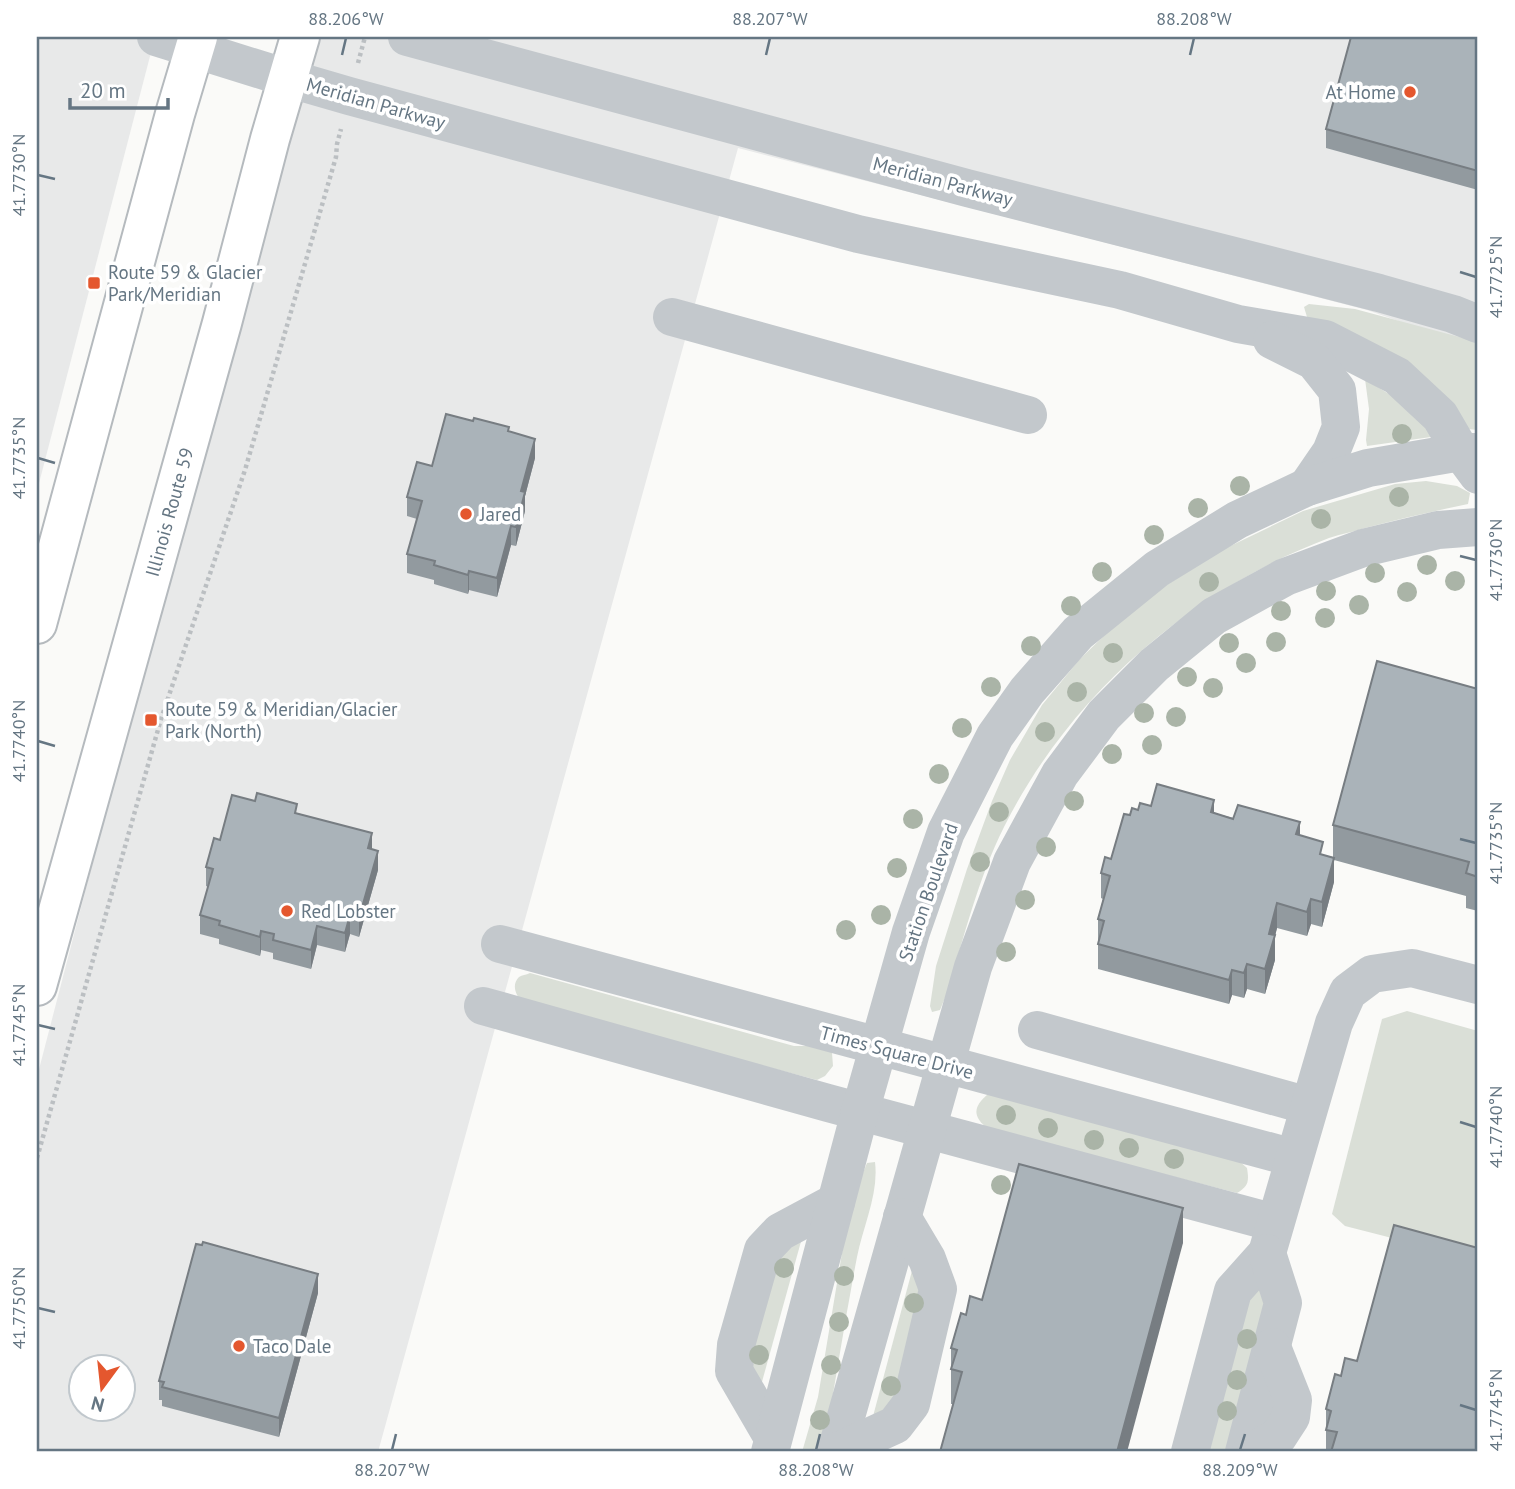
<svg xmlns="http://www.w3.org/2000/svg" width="1515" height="1489" font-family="'PT Sans',sans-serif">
  <rect width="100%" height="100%" fill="#fafaf8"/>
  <g fill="#e8e9e9" fill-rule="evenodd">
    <path d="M37,37H155L37,491Z"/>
    <path d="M307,37H1478V349L1367,310L738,148L378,1452H37V1077ZM80,1366H122V1408H80Z"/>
  </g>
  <g fill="#dadfd7">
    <path d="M1309,304L1355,309L1478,342V430L1467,429L1307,317L1304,307Z"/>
    <path d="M1365,379L1419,413L1431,437L1367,446L1366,440L1369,409Z"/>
    <path d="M1426,481L1457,486L1470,493L1468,504C1434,511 1399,519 1365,528C1353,532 1341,534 1329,538C1191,590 1070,695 1004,827C978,879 964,937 947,993L940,1010L932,1012L930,1006L936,966L967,869L992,801L1010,760L1042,705L1079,660L1119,621L1160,589L1224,549L1303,511L1395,484Z"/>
    <path d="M530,973L794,1046H825L832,1053L833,1066L825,1076L817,1080L522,1002C516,995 511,985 519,977C522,975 526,975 530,973Z"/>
    <path d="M1407,1011L1478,1031V1260L1345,1226L1332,1214L1382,1019Z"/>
    <path d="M988,1094L1237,1159L1247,1168C1249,1181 1249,1186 1237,1193L988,1129C972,1116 973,1107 988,1094Z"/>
    <path d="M875,1162C879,1194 863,1226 857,1257C846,1314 837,1372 827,1429L821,1452H802L818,1397L848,1217L857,1187L867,1163Z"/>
    <path d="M802,1238L760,1389L750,1359L779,1256Z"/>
    <path d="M913,1267L923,1292L898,1396L872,1420Z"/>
    <path d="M1257,1289L1271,1295L1231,1452H1204L1247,1297Z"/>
  </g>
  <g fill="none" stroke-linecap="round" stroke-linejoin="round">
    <g stroke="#b5babe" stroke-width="42">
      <g id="major">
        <path d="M37,624L175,114L198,37"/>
        <path id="s1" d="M37,986L222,323L270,139L300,37"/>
      </g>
    </g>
    <g stroke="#bbbfc2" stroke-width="4.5" stroke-dasharray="3.5 3.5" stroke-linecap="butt">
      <path d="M358,63L365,37"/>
      <path d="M37,1158L161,719L245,470L336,157L337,144L341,129"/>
    </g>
    <g stroke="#c3c8cc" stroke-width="38">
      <path d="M156,37L287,78L349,96L858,234L1120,290L1238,324L1325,339L1397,376L1440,416L1461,452L1478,475"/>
      <path d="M407,37L967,188L1379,293L1453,314L1478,324"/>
      <path d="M672,317L1028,415"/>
      <path d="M1272,340L1314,361L1337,390L1341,427L1331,452L1307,487"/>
      <path d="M500,944L1294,1158"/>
      <path d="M483,1006L828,1103L1275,1223"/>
      <path d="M1037,1030L1309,1106"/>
      <path d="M773,1438L734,1371L736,1345L763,1250L780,1232L836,1202"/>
      <path d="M770,1452L860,1112L911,932L946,832L995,736L1027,691L1078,633L1157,569L1237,520L1307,487L1368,468L1461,452H1478"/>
      <path d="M836,1452L973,967L1012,862L1060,774L1104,715L1154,665L1214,616L1285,577L1363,548L1438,530L1478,527"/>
      <path d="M836,1452L895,1425L911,1404L938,1289L927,1259L902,1217"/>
      <path d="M1190,1452L1233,1291L1267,1253L1334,1023L1348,992L1372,974L1412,968L1478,985"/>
      <path d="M1244,1452L1283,1303L1267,1253"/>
      <path d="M1251,1452L1278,1437L1291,1417L1293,1400L1272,1347"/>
    </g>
    <use href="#major" stroke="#fff" stroke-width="38"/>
  </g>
  <g fill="#aab4a7">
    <circle cx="1402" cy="434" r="10"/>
    <circle cx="1240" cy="486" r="10"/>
    <circle cx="1399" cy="497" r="10"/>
    <circle cx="1198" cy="508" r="10"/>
    <circle cx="1321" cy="519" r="10"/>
    <circle cx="1154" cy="535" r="10"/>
    <circle cx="1427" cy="565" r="10"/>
    <circle cx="1102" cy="572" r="10"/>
    <circle cx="1375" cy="573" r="10"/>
    <circle cx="1455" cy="581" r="10"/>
    <circle cx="1209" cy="582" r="10"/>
    <circle cx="1326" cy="591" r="10"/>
    <circle cx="1407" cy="592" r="10"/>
    <circle cx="1359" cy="605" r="10"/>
    <circle cx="1071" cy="606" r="10"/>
    <circle cx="1281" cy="611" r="10"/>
    <circle cx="1325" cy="618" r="10"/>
    <circle cx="1276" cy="642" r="10"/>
    <circle cx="1229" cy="643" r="10"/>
    <circle cx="1031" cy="646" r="10"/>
    <circle cx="1113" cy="653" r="10"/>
    <circle cx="1246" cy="663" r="10"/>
    <circle cx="1187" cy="677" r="10"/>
    <circle cx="991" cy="687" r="10"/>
    <circle cx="1213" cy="688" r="10"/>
    <circle cx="1077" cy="692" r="10"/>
    <circle cx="1144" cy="713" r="10"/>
    <circle cx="1176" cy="717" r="10"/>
    <circle cx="962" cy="728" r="10"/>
    <circle cx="1045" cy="732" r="10"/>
    <circle cx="1152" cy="745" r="10"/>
    <circle cx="1112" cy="754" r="10"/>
    <circle cx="939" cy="774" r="10"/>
    <circle cx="1074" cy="801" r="10"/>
    <circle cx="999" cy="812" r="10"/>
    <circle cx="913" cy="819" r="10"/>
    <circle cx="1046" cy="847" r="10"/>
    <circle cx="980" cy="862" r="10"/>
    <circle cx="897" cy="868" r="10"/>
    <circle cx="1025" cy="900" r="10"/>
    <circle cx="881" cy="915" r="10"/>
    <circle cx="846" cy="930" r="10"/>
    <circle cx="1006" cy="952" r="10"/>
    <circle cx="1006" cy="1115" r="10"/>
    <circle cx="1048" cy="1128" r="10"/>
    <circle cx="1094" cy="1140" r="10"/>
    <circle cx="1129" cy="1148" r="10"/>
    <circle cx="1174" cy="1159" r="10"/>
    <circle cx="1001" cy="1185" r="10"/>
    <circle cx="784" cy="1268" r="10"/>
    <circle cx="844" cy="1276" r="10"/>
    <circle cx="914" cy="1303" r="10"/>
    <circle cx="839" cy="1322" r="10"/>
    <circle cx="1247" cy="1339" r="10"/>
    <circle cx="759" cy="1355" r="10"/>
    <circle cx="831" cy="1365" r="10"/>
    <circle cx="1237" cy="1380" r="10"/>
    <circle cx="891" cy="1386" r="10"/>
    <circle cx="1227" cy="1411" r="10"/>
    <circle cx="820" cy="1420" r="10"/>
  </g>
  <g fill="#929a9f">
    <path d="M1478,37V190L1326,148V129Z"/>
    <path d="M509,432L535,458L525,496V511L516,546L511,545L497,597L469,590L468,594L434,584V580L407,573V554L417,519L407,516V497Z"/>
    <path d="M1478,689V911L1466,908V896L1334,860V882L1322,927L1311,924L1307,936L1277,928L1275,936V960L1265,994L1247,989L1244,998L1232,995L1229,1004L1098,969V919L1103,899L1101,898V873L1111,859L1130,815L1151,806L1214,813L1300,835L1323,855L1333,857V825Z"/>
    <path d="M297,813L372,849L378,870L359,937L350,934L345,952L317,945L311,969L273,959V953L261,950L260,956L219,944V939L200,934V915L208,887L206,886V867L220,840Z"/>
    <path d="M1183,1243L953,1404H951V1348L966,1315L982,1300Z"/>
    <path d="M202,1245L318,1293L279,1437L162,1406V1400H159V1381Z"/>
    <path d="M1326,1409L1478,1452H1326Z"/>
  </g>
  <g fill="#777d82">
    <path d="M535,439V458L525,496V511L516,546V527L521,491Z"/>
    <path d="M511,526V545L497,597V578Z"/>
    <path d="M469,571V590L468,594V575Z"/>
    <path d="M1214,800V825L1211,812Z"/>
    <path d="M1300,822V847L1296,834Z"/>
    <path d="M372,833V852L368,848Z"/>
    <path d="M378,851V870L359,937V918Z"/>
    <path d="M1334,858V882L1322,927V902Z"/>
    <path d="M1311,899V924L1307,936V912Z"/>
    <path d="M1277,903V928L1275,936V960L1265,994V969L1269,934Z"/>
    <path d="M350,915V934L345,952V933Z"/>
    <path d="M317,926V945L311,969V950Z"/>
    <path d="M261,931V950L260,956V937Z"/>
    <path d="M1247,964V989L1244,998V973Z"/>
    <path d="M1232,970V995L1229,1004V980Z"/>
    <path d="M1183,1208V1243L1127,1452H1117Z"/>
    <path d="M318,1274V1293L279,1437V1418Z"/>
  </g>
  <g fill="#aab3b9" stroke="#777d82" stroke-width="2">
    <path d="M1351,37H1478V171L1326,129Z"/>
    <path d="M446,414L473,421L474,418L509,427L508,431L535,439L521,491L525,492L516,527L511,526L497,578L469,571L468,575L434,565L435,561L407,554L422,501L407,497L417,462L432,466Z"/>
    <path d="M1377,661L1478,689V877L1466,873L1469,862L1333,825Z"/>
    <path d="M1157,784L1214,800L1211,812L1233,819L1238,805L1300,822L1296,834L1323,842L1320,854L1334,858L1322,902L1311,899L1307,912L1277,903L1269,934L1275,935L1265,969L1247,964L1244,973L1232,970L1229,980L1098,944L1104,921L1098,919L1110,876L1101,873L1105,857L1111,859L1124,814L1130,815L1132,808L1138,810L1140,803L1151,806Z"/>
    <path d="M257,793L297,804L295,813L372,833L368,848L378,851L359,918L350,915L345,933L317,926L311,950L273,940L274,934L261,931L260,937L219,925L220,921L200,915L213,869L206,867L214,838L220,840L232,795L255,801Z"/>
    <path d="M1019,1164L1183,1208L1117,1452H940L962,1372L951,1369L957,1350L951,1348L961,1313L966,1315L970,1296L982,1300Z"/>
    <path d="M1394,1225L1478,1248V1452H1331L1337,1432L1326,1430L1331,1411L1326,1409L1335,1374L1341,1376L1345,1358L1357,1361Z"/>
    <path d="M203,1242L318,1274L279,1418L162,1387L164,1382L159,1381L196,1244L202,1245Z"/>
  </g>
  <path fill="none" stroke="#657683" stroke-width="2.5" d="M342,55L346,38M766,55L770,38M1190,55L1194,38M38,175L55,179M1460,272L1476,277M38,458L55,463M1460,556L1476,560M38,741L55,746M1460,839L1476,843M38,1025L55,1029M1460,1122L1476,1127M38,1308L55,1312M1460,1405L1476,1410M392,1450L396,1434M816,1450L820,1434M1240,1450L1245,1434"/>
  <g fill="#e4572e" stroke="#fff" stroke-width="2.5">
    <circle cx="1410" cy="92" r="7"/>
    <rect x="87" y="276" width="14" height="14" rx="3.5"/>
    <circle cx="466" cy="514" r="7"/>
    <rect x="144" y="713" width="14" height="14" rx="3.5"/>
    <circle cx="287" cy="911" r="7"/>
    <circle cx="239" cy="1346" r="7"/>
  </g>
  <g text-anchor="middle" stroke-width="7" stroke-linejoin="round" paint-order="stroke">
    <g font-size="19" fill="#657683" stroke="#fff" text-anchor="start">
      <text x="1396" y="99" text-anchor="end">At Home</text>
      <text x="108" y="279">Route 59 &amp; Glacier<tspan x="108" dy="22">Park/Meridian</tspan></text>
      <text x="480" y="521">Jared</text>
      <text x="165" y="716">Route 59 &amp; Meridian/Glacier<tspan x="165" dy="22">Park (North)</tspan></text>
      <text x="301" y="918">Red Lobster</text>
      <text x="253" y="1353">Taco Dale</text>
    </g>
    <g font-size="19" fill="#657683" stroke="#fff">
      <text transform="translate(376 103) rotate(16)" y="7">Meridian Parkway</text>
      <text transform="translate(943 181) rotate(15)" y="7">Meridian Parkway</text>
      <text dy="7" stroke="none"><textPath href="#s1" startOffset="492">Illinois Route 59</textPath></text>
      <text transform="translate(928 892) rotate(-71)" y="7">Station Boulevard</text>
      <text transform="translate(897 1052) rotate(15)" y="7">Times Square Drive</text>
    </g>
  </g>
  <rect width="1515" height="1489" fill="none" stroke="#ffffff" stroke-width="77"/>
  <g transform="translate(102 1388) rotate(195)"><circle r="33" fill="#ffffff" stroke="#c1c8cd" stroke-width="2"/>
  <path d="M0-5L12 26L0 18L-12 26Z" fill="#e4572e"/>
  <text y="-10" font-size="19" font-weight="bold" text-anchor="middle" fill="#657683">N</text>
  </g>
  <path d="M70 98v10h98v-10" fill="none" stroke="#657683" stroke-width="3.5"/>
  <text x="80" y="98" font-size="21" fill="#657683" stroke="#ffffff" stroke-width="5" paint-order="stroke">20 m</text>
  <rect x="38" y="38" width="1438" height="1412" fill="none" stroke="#657683" stroke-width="2.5"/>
  <g font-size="18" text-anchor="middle" fill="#657683">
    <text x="346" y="25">88.206°W</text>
    <text x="770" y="25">88.207°W</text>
    <text x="1194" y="25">88.208°W</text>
    <text transform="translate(19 175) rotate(-90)" y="6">41.7730°N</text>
    <text transform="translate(1496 277) rotate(-90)" y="6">41.7725°N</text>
    <text transform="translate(19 458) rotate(-90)" y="6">41.7735°N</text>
    <text transform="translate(1496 560) rotate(-90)" y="6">41.7730°N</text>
    <text transform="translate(19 741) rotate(-90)" y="6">41.7740°N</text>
    <text transform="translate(1496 843) rotate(-90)" y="6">41.7735°N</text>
    <text transform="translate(19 1025) rotate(-90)" y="6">41.7745°N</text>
    <text transform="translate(1496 1127) rotate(-90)" y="6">41.7740°N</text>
    <text transform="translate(19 1308) rotate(-90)" y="6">41.7750°N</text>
    <text transform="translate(1496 1410) rotate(-90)" y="6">41.7745°N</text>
    <text x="392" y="1476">88.207°W</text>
    <text x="816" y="1476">88.208°W</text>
    <text x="1240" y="1476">88.209°W</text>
  </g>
</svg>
